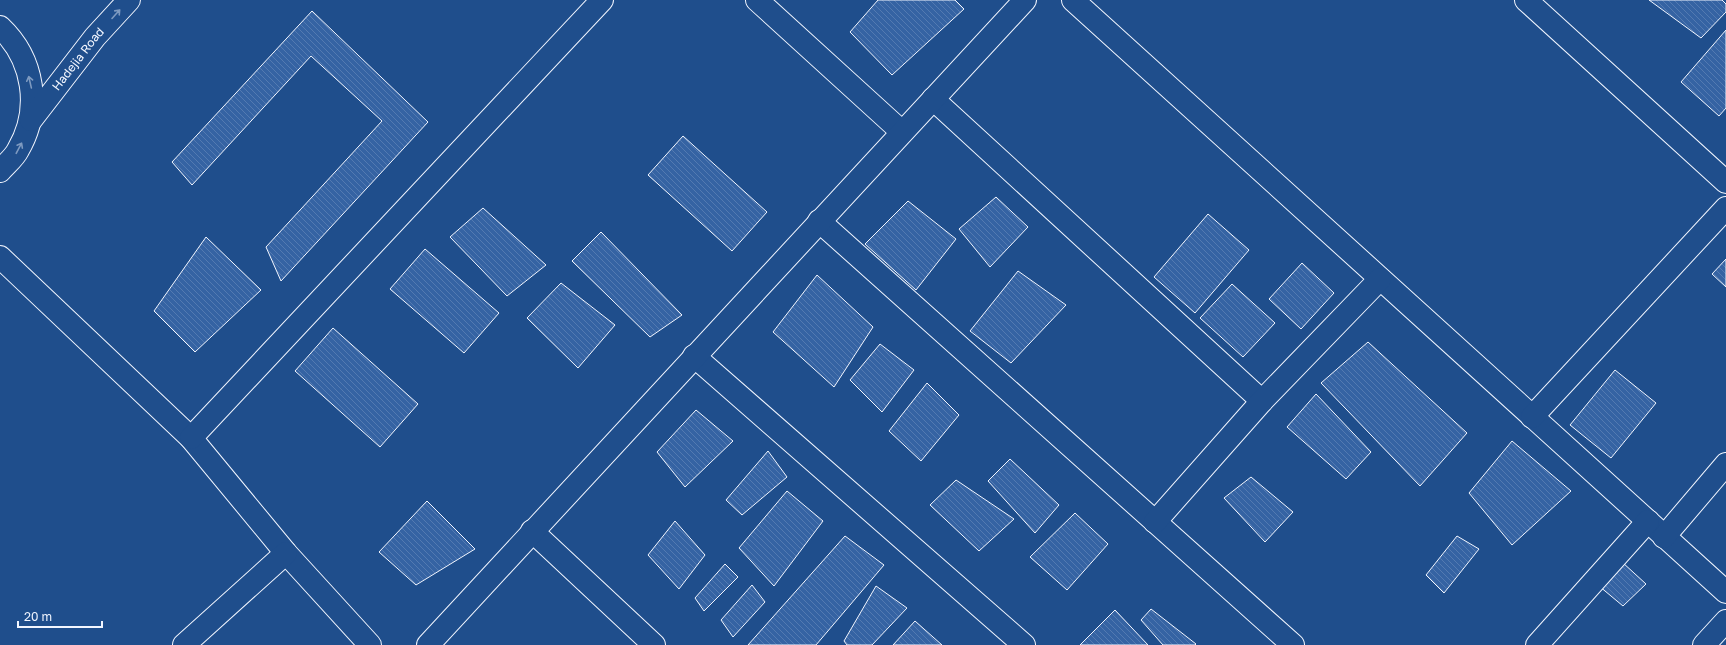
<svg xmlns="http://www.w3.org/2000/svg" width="1726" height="645" font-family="'Golos Text',sans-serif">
  <defs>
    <pattern id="building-back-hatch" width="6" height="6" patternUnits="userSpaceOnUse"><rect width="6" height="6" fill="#3563a3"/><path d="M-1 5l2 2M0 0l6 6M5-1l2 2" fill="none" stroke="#537ab1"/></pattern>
  </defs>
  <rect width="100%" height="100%" fill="#1f4e8c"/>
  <g fill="url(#building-back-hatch)" stroke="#f2f6ff">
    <path d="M878,0H955L964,9L892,75L850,32Z"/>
    <path d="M1649,0H1722L1726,4V12L1701,38Z"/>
    <path d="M312,11L428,122L281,281L266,247L382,121L311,56L192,185L172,162Z"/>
    <path d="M1726,30V108L1719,116L1681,82Z"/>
    <path d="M683,136L767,212L732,251L648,175Z"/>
    <path d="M996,197L1028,227L990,267L959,229Z"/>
    <path d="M908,201L956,239L916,290L865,244Z"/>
    <path d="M483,208L546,265L507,296L450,237Z"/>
    <path d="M1208,214L1249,250L1195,313L1154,277Z"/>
    <path d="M601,232L682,315L650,337L572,261Z"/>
    <path d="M206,237L261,290L195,352L154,311Z"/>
    <path d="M425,249L499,313L464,353L390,289Z"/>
    <path d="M1726,259V287L1712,274Z"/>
    <path d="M1302,263L1334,293L1301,329L1269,299Z"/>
    <path d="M1018,271L1066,305L1011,363L970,331Z"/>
    <path d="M817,275L873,327L834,387L773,332Z"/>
    <path d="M561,283L615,325L578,368L527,318Z"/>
    <path d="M1232,284L1275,323L1243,357L1200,318Z"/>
    <path d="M333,328L418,404L380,447L295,371Z"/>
    <path d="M1368,342L1467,433L1420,486L1321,383Z"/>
    <path d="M880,344L914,370L882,412L850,380Z"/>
    <path d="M1615,370L1656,403L1611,458L1570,425Z"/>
    <path d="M927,383L959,415L921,461L889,431Z"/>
    <path d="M1316,394L1371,452L1346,479L1287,427Z"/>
    <path d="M696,410L733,441L685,487L657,452Z"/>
    <path d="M1512,441L1571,491L1512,545L1469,493Z"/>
    <path d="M768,451L787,477L742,515L726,500Z"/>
    <path d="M1010,459L1059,505L1035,533L988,481Z"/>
    <path d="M1251,477L1293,512L1265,542L1224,498Z"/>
    <path d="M956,480L1014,519L979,551L930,505Z"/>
    <path d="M787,491L823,521L774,586L739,548Z"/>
    <path d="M427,501L475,549L416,585L379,552Z"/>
    <path d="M1075,513L1108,544L1067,590L1030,557Z"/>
    <path d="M675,521L705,555L679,589L648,555Z"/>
    <path d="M845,536L884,565L816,645H748Z"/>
    <path d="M1457,536L1479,549L1444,593L1426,575Z"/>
    <path d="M1622,562L1646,584L1623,606L1599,586Z"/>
    <path d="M725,564L738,577L704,611L695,598Z"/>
    <path d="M752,585L765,602L733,637L721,620Z"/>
    <path d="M876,586L907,608L872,645H847L844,641Z"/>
    <path d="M1151,609L1196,644L1195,645H1163L1141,620Z"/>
    <path d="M1115,610L1148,645H1080Z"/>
    <path d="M915,621L942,645H893Z"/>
  </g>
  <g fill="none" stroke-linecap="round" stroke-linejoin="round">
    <g stroke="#f2f6ff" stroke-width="24">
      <g id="minor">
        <path d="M757,0L902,132"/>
        <path d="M1073,0L1726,592"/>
        <path d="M1526,0L1726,182"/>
        <path d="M933,99L1262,401"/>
        <path d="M819,221L1293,645"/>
        <path d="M0,257L191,438L286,553L370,645"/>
        <path d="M694,356L1024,645"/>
        <path d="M1532,417L1726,208"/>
        <path d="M191,438L602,0"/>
        <path d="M1155,522L1262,401L1380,279"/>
        <path d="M532,531L654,645"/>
        <path d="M1664,537L1726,464"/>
        <path d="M184,645L286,553"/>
        <path d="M428,645L1025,0"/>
        <path d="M1537,645L1648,521"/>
        <path d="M1704,645L1726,621"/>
      </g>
    </g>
    <g stroke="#f2f6ff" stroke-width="24">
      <g id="major">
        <path d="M0,27C34,59 42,109 18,150C14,158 6,164 0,171"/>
        <path id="s1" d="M31,120L95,37L129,0"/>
      </g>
    </g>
    <use href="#minor" stroke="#1f4e8c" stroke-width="22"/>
    <use href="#major" stroke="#1f4e8c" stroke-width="22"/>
  </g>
  <defs><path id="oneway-shaft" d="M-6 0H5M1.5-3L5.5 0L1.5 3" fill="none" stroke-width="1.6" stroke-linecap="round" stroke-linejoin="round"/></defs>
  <g stroke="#7e9ac0">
    <use href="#oneway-shaft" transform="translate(116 14) rotate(-48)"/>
    <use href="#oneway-shaft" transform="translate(30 82) rotate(-103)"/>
    <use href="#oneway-shaft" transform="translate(19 148) rotate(-62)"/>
  </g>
  <g text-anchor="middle" stroke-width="3" stroke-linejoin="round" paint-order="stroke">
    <g font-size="12" fill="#f2f6ff" stroke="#1f4e8c">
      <text dy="4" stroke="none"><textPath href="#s1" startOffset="77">Hadejia Road</textPath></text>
    </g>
  </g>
  <path d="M18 621v6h84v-6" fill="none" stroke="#f2f6ff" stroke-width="2"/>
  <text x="24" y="621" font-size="12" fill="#f2f6ff" stroke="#1f4e8c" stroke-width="3" paint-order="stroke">20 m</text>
</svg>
